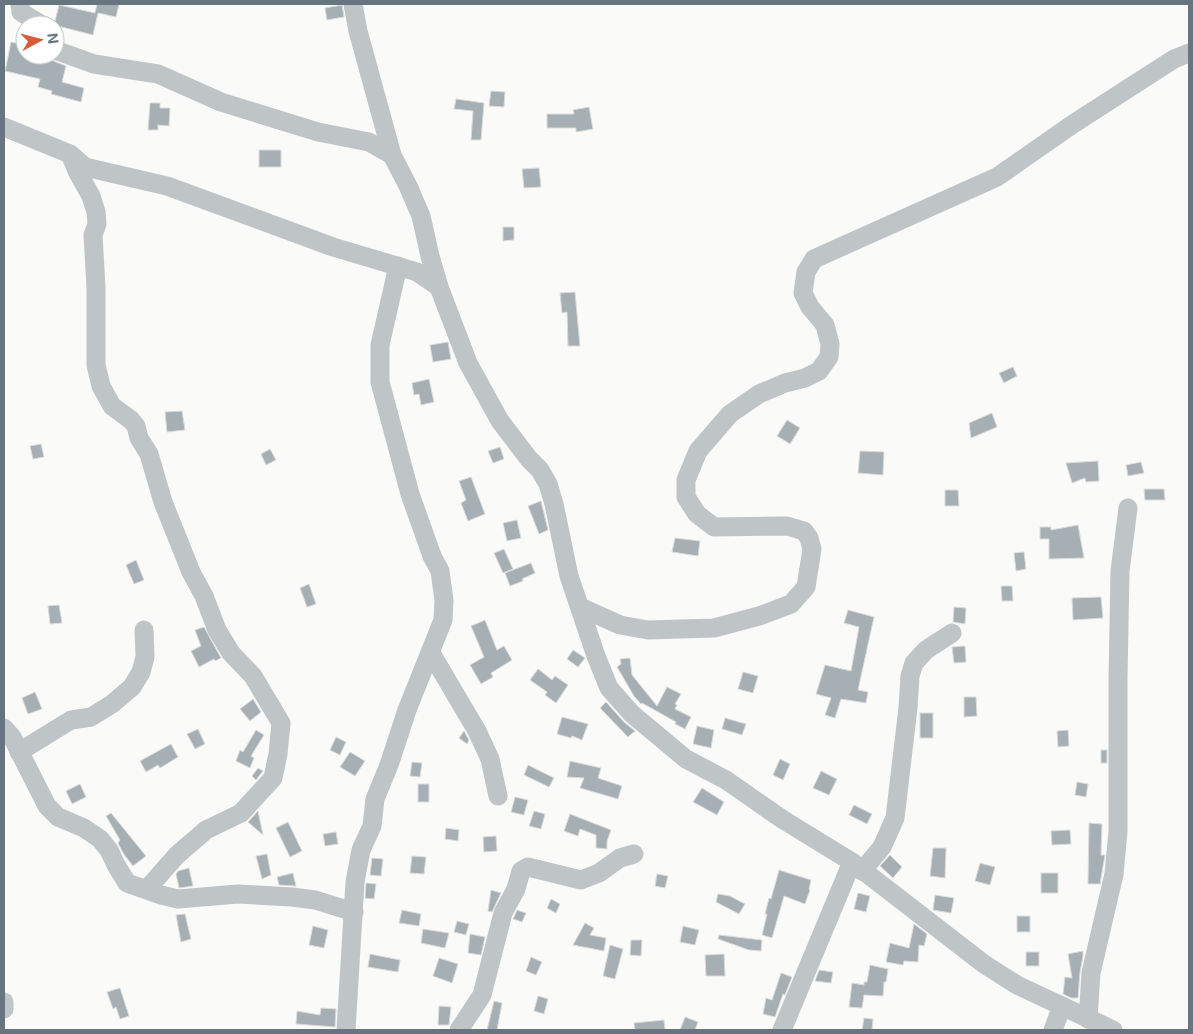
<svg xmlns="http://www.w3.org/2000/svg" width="1193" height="1034" font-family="Inter,sans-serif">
  <rect width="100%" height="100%" fill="#fafaf8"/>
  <g fill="#a6afb4" stroke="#dcdcda">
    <path d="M97,4H119L116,17L98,13L93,35L54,25L59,5L95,13Z"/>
    <path d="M342,5L344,17L327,20L325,8Z"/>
    <path d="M11,42L25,45V55H45L51,60L66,66L62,82L84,88L81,102L51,94L52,91L38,87L40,79L5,71Z"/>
    <path d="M491,91L505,92L504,107L489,106Z"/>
    <path d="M456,99L484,103L481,140H471L473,111L454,109Z"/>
    <path d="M150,103H160V108H170L169,126L158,125V130H148Z"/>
    <path d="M589,107L593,129L576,132V128H547V114H574L573,110Z"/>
    <rect x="259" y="150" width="22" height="17"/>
    <path d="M539,168L541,187L524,188L522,169Z"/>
    <path d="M503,227H514V240L503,241Z"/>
    <path d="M575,292L580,346H568L567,312L562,313L560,293Z"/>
    <path d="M448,342L451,359L433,362L430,345Z"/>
    <path d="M1013,367L1017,376L1004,383L999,373Z"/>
    <path d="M429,379L434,402L421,405L419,394L414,395L412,383Z"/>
    <path d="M182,411L185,430L167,432L165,412Z"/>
    <path d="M992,413L997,427L971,438L969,423Z"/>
    <path d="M787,420L800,428L790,444L777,436Z"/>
    <path d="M41,444L44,457L33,459L30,446Z"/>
    <path d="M500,447L504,459L493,463L488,451Z"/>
    <path d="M270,449L276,460L266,465L261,454Z"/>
    <path d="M860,451L884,452L883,475L858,473Z"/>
    <path d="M1098,461L1099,481L1086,482L1085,478L1072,483L1066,463Z"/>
    <path d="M1141,462L1144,473L1128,476L1126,465Z"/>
    <path d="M471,477L485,514L468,521L461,503L466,500L459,481Z"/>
    <path d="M1144,489H1164L1165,500H1145Z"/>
    <path d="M945,490H958L959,506H945Z"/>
    <path d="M541,501L548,530L539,534L528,506Z"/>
    <path d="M517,520L521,538L507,541L503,523Z"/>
    <path d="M1078,525L1084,558L1049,559V539H1040V527H1051V530Z"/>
    <path d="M675,538L700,541L698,556L672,552Z"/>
    <path d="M504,549L513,569L503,573L494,553Z"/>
    <path d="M1024,552L1026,569L1016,571L1014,553Z"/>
    <path d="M136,560L144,580L134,584L126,565Z"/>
    <path d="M531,563L535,573L522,579L523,581L510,586L505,573Z"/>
    <path d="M309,584L316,604L307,607L300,588Z"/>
    <path d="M1001,586H1012L1013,601H1002Z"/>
    <path d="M1101,597L1103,618L1073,620L1072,598Z"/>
    <path d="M59,605L62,623L50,624L48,606Z"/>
    <path d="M954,607L966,608L965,624L953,622Z"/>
    <path d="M848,610L874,617L858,690L868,692L866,703L841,699L835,718L825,715L831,698L816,694L825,665L851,671L859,627L844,623Z"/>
    <path d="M485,620L497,650L504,646L512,660L491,673L493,677L481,684L470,665L484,657L471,626Z"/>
    <path d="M204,627L221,658L215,661L214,659L199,667L191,651L201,646L195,630Z"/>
    <path d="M965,646L966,662L954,663L952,647Z"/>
    <path d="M573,650L585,658L578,667L567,659Z"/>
    <path d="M630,658L632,675L657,706L667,687L681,694L675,704L677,705L675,709L691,717L685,729L675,724L676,722L642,703L641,704L634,696L617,667L621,664L620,659Z"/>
    <path d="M538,669L552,680L555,676L568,685L556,703L545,695L547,692L530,680Z"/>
    <path d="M743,672L758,676L753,693L738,689Z"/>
    <path d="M35,692L42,709L28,714L22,698Z"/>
    <path d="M964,697H976L977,716L964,717Z"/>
    <path d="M253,699L261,712L250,721L240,709Z"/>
    <path d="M606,702L624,722L635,731L628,737L600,708Z"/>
    <rect x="920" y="713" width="13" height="25"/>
    <path d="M562,717L588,724L582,740L572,736L571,738L557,734Z"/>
    <path d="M725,718L746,724L742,735L722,729Z"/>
    <path d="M697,726L714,730L711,748L693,744Z"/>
    <path d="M198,729L205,744L195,749L187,734Z"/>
    <path d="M256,730L264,735L251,756L254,758L250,768L236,761L240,750L243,752Z"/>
    <path d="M1068,730L1069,746L1058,747L1057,731Z"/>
    <path d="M464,731L469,740L467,744L459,738Z"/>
    <path d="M336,737L346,742L340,755L330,750Z"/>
    <path d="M171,744L178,757L160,768L158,765L146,772L140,761Z"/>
    <rect x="1101" y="750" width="6" height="13"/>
    <path d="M350,752L365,761L355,776L340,767Z"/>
    <path d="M780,759L790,764L783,780L773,775Z"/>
    <path d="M570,761L601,768L598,778L622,786L618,799L580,788L584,778L567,777Z"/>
    <path d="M412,762L422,763L420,777L410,776Z"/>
    <path d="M528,765L554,778L549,787L524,775Z"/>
    <path d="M258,768L263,771L256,780L252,776Z"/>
    <path d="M821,771L837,779L829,795L813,788Z"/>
    <path d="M1077,782L1088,784L1086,797L1075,795Z"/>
    <path d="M80,784L86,797L72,804L66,791Z"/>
    <rect x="418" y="784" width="11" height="18"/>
    <path d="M702,788L724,802L717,815L693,802Z"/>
    <path d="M515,797L528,800L524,815L511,812Z"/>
    <path d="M854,805L872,814L867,824L849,815Z"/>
    <path d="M258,811L263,835L248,822Z"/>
    <path d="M534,811L545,814L541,829L529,826Z"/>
    <path d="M111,813L146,856L133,866L123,853L118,843L120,840L106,816Z"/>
    <path d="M570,814L611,830L607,841V849L596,848V835L580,829L578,836L564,831Z"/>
    <path d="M288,822L302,851L290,857L276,828Z"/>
    <path d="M1089,823L1102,824L1101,855H1105L1100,884H1088Z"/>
    <path d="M446,828L459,830L458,841L445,839Z"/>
    <path d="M1070,830L1071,844L1052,845L1051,831Z"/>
    <path d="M336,832L338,844L325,846L323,834Z"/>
    <path d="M496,836L497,851L484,852L483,837Z"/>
    <path d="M933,848H946L945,878L930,876Z"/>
    <path d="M267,854L271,875L262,879L256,856Z"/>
    <path d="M890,855L902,867L893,878L880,866Z"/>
    <path d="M412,856L426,857L424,874L410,873Z"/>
    <path d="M372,858L383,859L381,876L370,875Z"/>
    <path d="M980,863L995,867L990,885L975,881Z"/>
    <path d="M189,868L193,886L179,888L176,874L178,871Z"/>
    <path d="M779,870L811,880L809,889L810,890L805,904L784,896L772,938L762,935L767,914H765L769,898L771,899Z"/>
    <path d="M293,873L296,886L279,885L277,877Z"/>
    <rect x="1041" y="873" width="17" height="20"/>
    <path d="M657,874L668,876L665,888L655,886Z"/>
    <path d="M366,883L376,884L374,899L365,898Z"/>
    <path d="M491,890L501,893L492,912L488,911Z"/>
    <path d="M858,893L870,896L866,912L854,909Z"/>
    <path d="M718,894L730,896L745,904L739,914L716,902Z"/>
    <path d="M935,895L954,898L951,913L933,910Z"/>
    <path d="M551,899L560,904L556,913L547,908Z"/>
    <path d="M402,910L421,914L419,926L399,923Z"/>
    <path d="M517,910L526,913L522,922L513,919Z"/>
    <path d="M185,914L191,939L181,942L176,915Z"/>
    <rect x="1017" y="916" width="13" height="16"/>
    <path d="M457,921L469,924L466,935L454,932Z"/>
    <path d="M585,923L594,928L590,935L606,938L604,951L573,945Z"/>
    <path d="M914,924L927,934L924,946L919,945L918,962L904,961L903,965L886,962L890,943L909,948Z"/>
    <path d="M313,926L328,930L324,948L309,945Z"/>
    <path d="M683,926L699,930L695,945L680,942Z"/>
    <path d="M423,929L449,933L445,948L421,943Z"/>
    <path d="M470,934L485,937L481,955L468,953Z"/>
    <path d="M719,935L762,940L761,951L749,950L718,939Z"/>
    <path d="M631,940H642L641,956L630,955Z"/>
    <path d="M610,945L623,949L615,979L603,976Z"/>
    <path d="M1083,951V956L1080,972L1078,998H1071L1063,994L1065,977L1072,978L1068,954Z"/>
    <rect x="1026" y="952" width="13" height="14"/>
    <path d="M370,954L400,960L398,972L368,967Z"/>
    <path d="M724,954L725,976H706L705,955Z"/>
    <path d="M531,957L542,962L536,975L526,971Z"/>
    <path d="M439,958L458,964L452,983L433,976Z"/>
    <path d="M870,965L888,969L886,982H884L883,996L864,995L862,1008L849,1007L852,983L864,985V982H867Z"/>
    <path d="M819,970L833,972L831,983L815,981Z"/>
    <path d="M781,973L792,977L785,995L783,994L775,1017L763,1014L766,998L772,1000Z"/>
    <path d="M120,988L129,1016L120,1019L116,1007L113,1009L107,992Z"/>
    <path d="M538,996L548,999L544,1014L534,1011Z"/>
    <path d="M494,1001L502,1003L497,1030H487Z"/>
    <path d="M439,1006L451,1007L449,1025H438Z"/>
    <path d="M321,1008L336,1009L335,1027L296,1024L297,1011L320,1015Z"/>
    <path d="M685,1017L698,1022L695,1030H680Z"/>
    <path d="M864,1018L873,1019L872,1030H862Z"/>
    <path d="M664,1020L665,1030H635L634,1023Z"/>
  </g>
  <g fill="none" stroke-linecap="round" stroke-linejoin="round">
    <g stroke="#bfc4c7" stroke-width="19">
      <path d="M20,4L21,12L42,25"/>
      <path d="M353,4L358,31L392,155L408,186L421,216L430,256L439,287L468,363L500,421L529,459L540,470L548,484L554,504L569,576L596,656L609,688L632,714L686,759L726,780L782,819L852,862L984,964L1017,985L1113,1030"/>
      <path d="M55,50L94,64L158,74L221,102L318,132L369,142L392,155"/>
      <path d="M4,127L70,154L85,167L167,186L333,247L417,272L439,287"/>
      <path d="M70,154L78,173L91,196L96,212L97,224L93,235L96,287V365L101,386L112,406L131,420L136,426L139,438L149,454L163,502L191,572L204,596L217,630L231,653L253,676L281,723L278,754L273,778L241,813L206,830L177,855L147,889"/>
      <path d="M580,607L620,625L648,630L714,628L759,616L791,604L806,587L812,549L809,538L804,531L787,526L714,527L697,514L686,497V480L698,451L730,414L759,394L785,383L805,378L819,371L829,357L830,344L825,325L810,307L803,293L806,272L814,259L997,177L1073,124L1174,59L1189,53"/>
      <path d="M431,653L477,731L490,759L498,796"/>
      <path d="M4,728L12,737L47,806L58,817L84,828L100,839L109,850L116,865L127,883L161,895L178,899L238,894L292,897L315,900L354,912"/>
      <path d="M19,752L71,720L91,717L112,704L132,687L141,672L145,657L144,630"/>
      <path d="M862,871L882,847L895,818L908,708L910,676L914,663L926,650L952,633"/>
      <path d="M4,1002V1009"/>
      <path d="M1088,1019L1091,973L1114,874L1118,831V678L1120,571L1128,508"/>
      <path d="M346,1030L355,882L361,850L372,826L375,799L389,765L407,710L443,620L444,600L440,571L432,556L410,494L380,382V345L398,266"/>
      <path d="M459,1030L482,995L503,913L516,889L521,871L528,867L581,880L599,873L620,858L634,854"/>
      <path d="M782,1030L852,862"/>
      <path d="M1053,1030L1062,1006"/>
    </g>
  </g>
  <rect width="1193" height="1034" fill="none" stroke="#667580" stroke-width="10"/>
  <g transform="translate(40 40) rotate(83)"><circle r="24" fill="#ffffff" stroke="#c2c8cc"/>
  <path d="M0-4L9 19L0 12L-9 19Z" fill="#d75d3a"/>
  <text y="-8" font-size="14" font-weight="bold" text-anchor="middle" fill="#667580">N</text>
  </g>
</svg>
